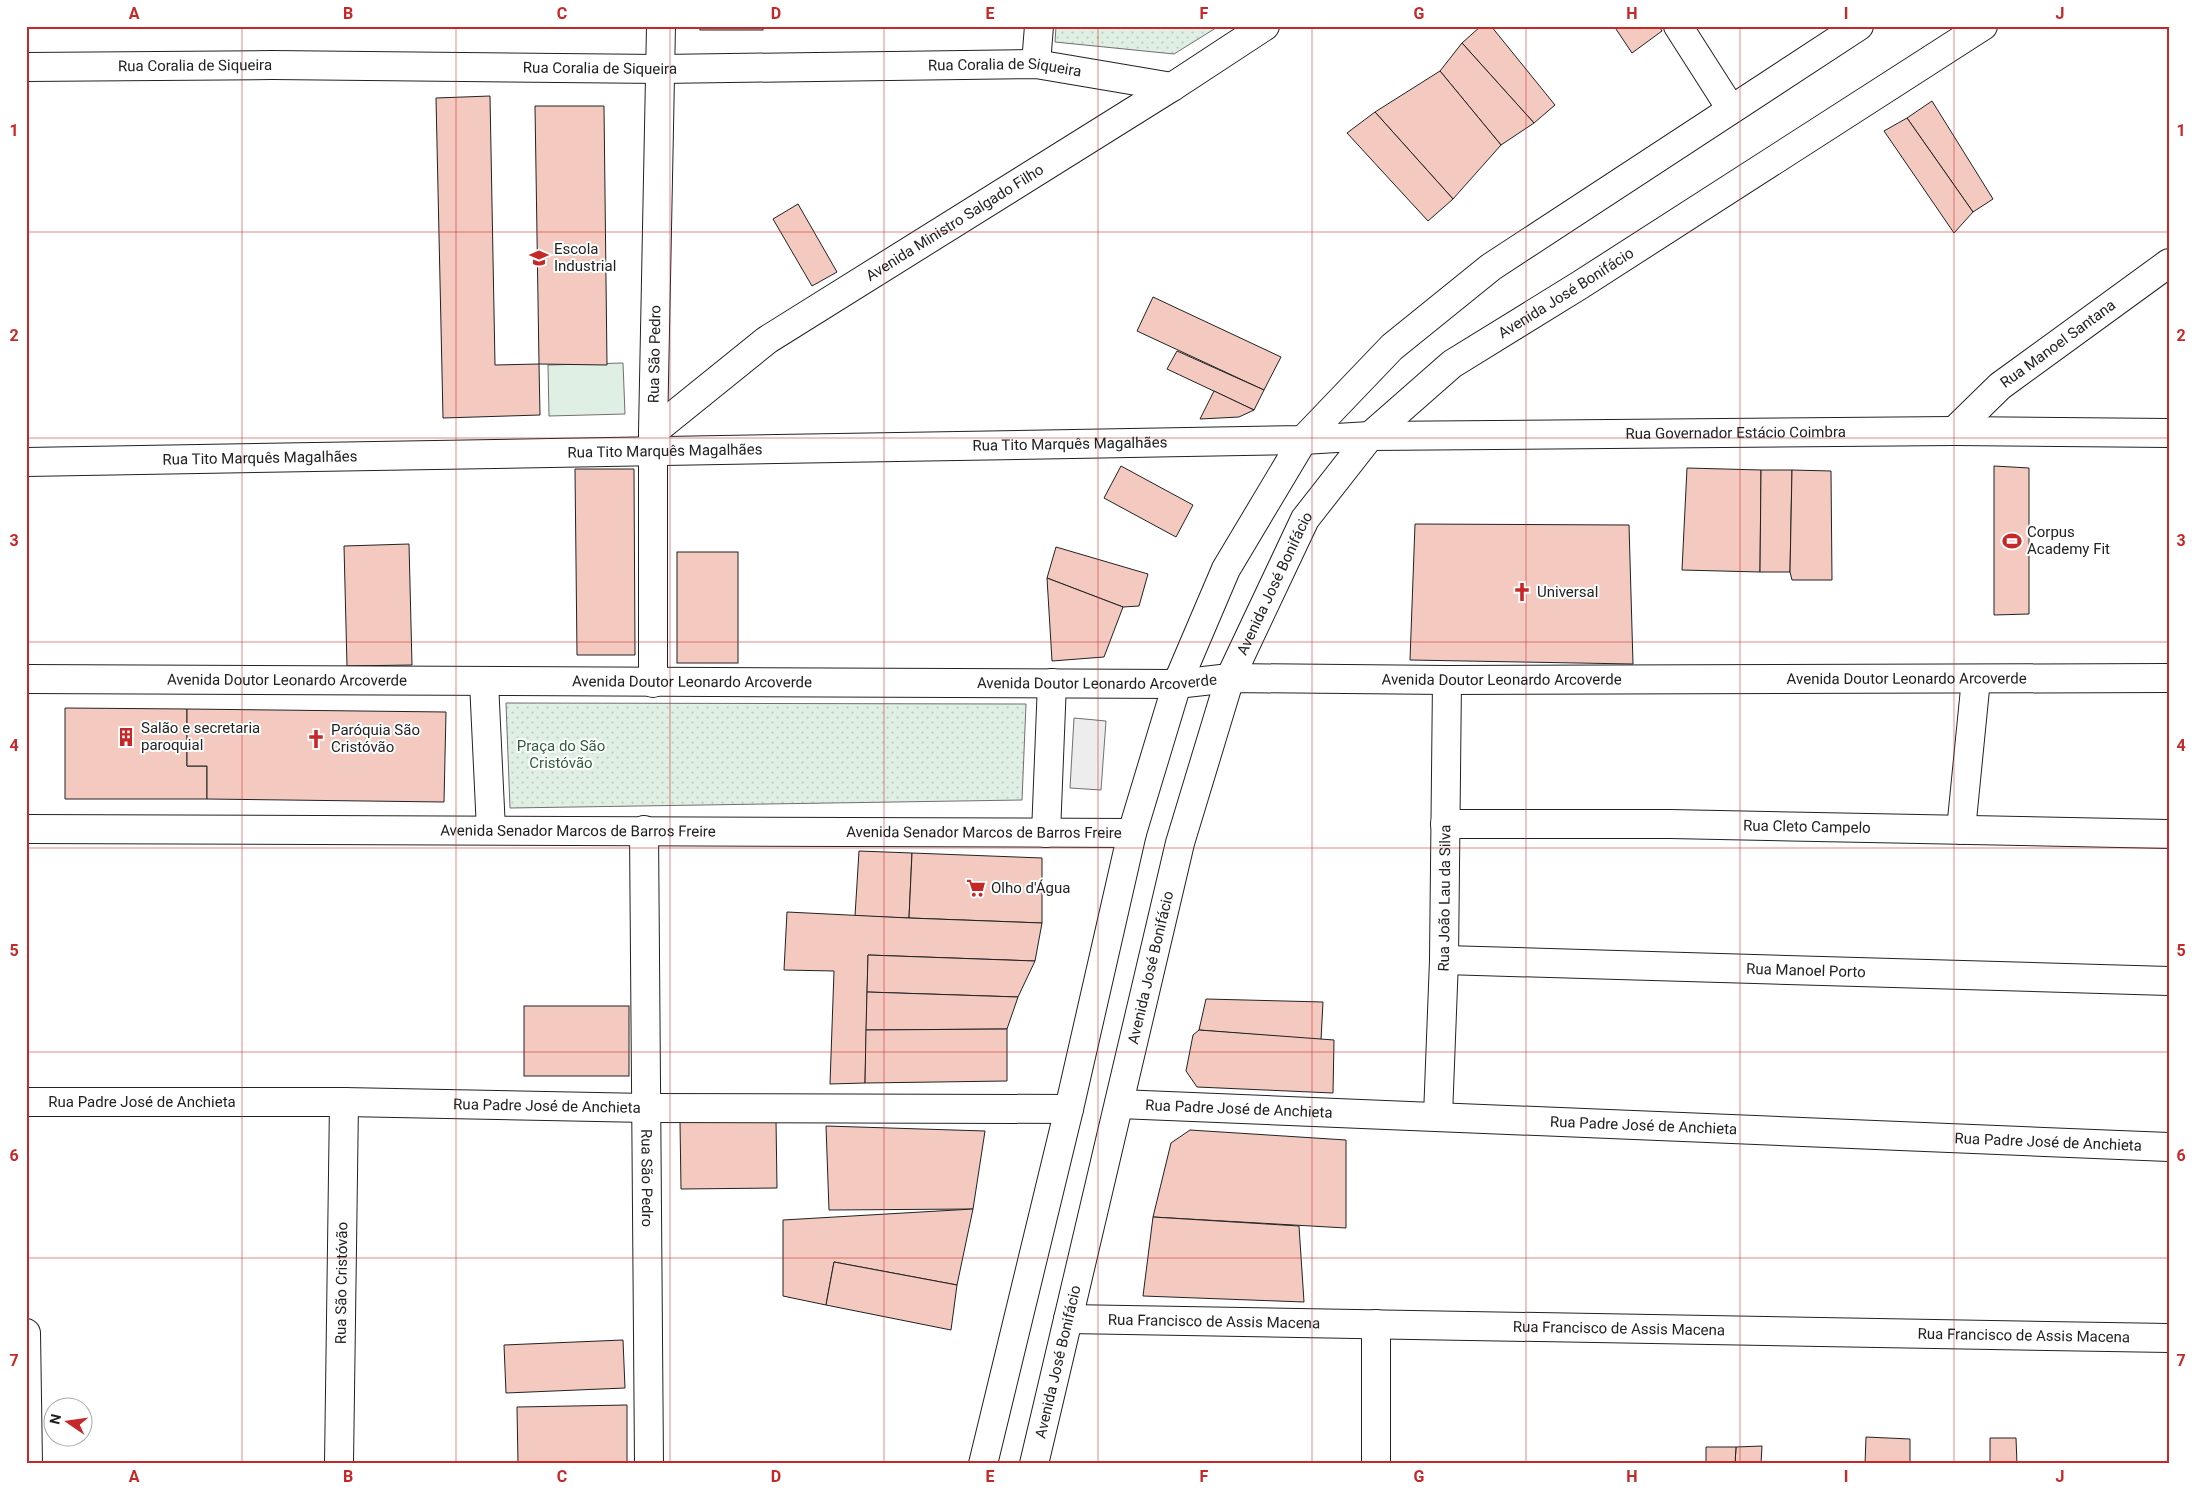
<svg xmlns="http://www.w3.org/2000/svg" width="2195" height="1490" font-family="Roboto,sans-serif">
  <defs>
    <pattern id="park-dots" width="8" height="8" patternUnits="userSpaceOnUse" patternTransform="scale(1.25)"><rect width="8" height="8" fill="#e0efe3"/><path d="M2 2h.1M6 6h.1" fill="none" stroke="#c0cdc2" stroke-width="1.8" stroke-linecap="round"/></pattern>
  </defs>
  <rect width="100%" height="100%" fill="#fff"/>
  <path fill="#e0efe3" stroke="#6f6f6f" d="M623,363L625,414L549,416L548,365Z"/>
  <g fill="url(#park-dots)" stroke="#6f6f6f">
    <path d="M1056,26H1219L1174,54L1055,42Z"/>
    <path d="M506,703L1026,704L1022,800L510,808Z"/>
  </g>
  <path fill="#ededed" stroke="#6f6f6f" d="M1074,718L1106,721L1101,790L1070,788Z"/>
  <g fill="#f3c9c0" stroke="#222">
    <rect x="700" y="26" width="63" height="4"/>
    <path d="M1481,26H1491L1555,105L1534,123L1462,43Z"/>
    <path d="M1614,26H1659L1662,31L1632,53Z"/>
    <path d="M1462,43L1534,123L1501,145L1440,71Z"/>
    <path d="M1440,71L1501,145L1453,199L1375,112Z"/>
    <path d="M490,96L495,365L539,364L540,415L443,418L436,98Z"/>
    <path d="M1932,101L1993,199L1973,212L1907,118Z"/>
    <path d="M535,106H604L607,365L539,364Z"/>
    <path d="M1375,112L1453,199L1428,221L1347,133Z"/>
    <path d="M1907,118L1973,212L1954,233L1884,131Z"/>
    <path d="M798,204L837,272L812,286L773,219Z"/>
    <path d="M1153,297L1281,357L1264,390L1137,331Z"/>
    <path d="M1177,351L1264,390L1254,410L1167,369Z"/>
    <path d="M1214,391L1254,410L1239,417L1200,419Z"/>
    <path d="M1121,466L1193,505L1176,537L1104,498Z"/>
    <path d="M1994,466L2029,468V614L1994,615Z"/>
    <path d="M1687,468L1761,470L1760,572L1682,570Z"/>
    <path d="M575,469H634L635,655H577Z"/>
    <path d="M1761,470H1792L1790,572H1760Z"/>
    <path d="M1792,470L1831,471L1832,580H1792L1790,572Z"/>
    <path d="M1415,524L1629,525L1633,664L1410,660Z"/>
    <path d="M409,544L412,665L347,666L344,546Z"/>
    <path d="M1056,547L1148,574L1139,606L1123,607L1047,578Z"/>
    <rect x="677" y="552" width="61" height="111"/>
    <path d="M1047,578L1123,607L1104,657L1052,661Z"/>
    <path d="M65,708L187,709V766H207V799H65Z"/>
    <path d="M187,709L446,712L444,802L207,799V766H187Z"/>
    <path d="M859,851L912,853L909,918L855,916Z"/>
    <path d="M912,853L1042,858V923L909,918Z"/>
    <path d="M787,912L909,918L1042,923L1035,961L868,955L865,1083L830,1084L834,971L784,970Z"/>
    <path d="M868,955L1035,961L1018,997L867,992Z"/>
    <path d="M867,992L1018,997L1007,1029L866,1030Z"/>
    <path d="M1206,999L1323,1002L1321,1040L1199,1030Z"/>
    <rect x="524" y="1006" width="105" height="70"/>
    <path d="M1007,1029V1081L865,1083L866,1030Z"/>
    <path d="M1199,1030L1334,1040L1333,1093L1197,1087L1186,1071L1193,1035Z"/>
    <path d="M776,1120L777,1188L681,1189L680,1122Z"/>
    <path d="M826,1126L985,1131L973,1209L829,1210Z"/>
    <path d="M1190,1130L1346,1140V1228L1153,1217L1171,1143Z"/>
    <path d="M973,1209L957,1285L834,1262L826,1305L783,1296V1220Z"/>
    <path d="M1153,1217L1299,1226L1304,1302L1143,1296Z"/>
    <path d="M834,1262L957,1285L951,1330L826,1305Z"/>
    <path d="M623,1340L625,1388L506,1393L504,1345Z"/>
    <path d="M627,1405V1464H518L517,1407Z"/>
    <path d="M1866,1437L1910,1439V1464H1865Z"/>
    <path d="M1990,1438H2016L2017,1464H1990Z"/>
    <path d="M1762,1446L1761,1464H1735L1736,1447Z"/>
    <path d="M1706,1447H1736L1735,1464H1706Z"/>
  </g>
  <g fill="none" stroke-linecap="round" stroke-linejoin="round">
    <g stroke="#222" stroke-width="30">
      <g id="minor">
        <path d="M1678,26L1731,109"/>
        <path d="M1036,64L1039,26"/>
        <path id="s1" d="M26,67L272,65L660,69L1036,64L1172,87"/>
        <path id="s2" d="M1954,431L2000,386L2169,263"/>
        <path id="s3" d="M653,432L767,340L1172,87L1265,26"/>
        <path id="s4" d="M26,462L1303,440L1370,436L1954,431L2169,433"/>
        <path id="s5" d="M26,679L1177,684L1230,678L1447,680L2169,678"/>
        <path d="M484,682L491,830"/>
        <path id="s6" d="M653,683V432L661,26"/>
        <path id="s7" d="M1445,824H1670L2169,834"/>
        <path id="s8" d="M26,829L1132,833"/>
        <path id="s9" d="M644,830L649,1464"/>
        <path d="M1961,830L1976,679"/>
        <path d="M1046,833L1052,683"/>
        <path id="s10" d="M1444,960L2169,981"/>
        <path id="s11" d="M26,1102H344L647,1108L1069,1109"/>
        <path id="s12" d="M1119,1104L2169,1147"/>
        <path id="s13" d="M1438,1116L1444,960L1447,680"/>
        <path id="s14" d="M1068,1319L2169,1338"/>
        <path d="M1376,1324V1464"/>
        <path d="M26,1333L28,1464"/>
        <path id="s15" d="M339,1464L344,1102"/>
      </g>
    </g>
    <g stroke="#222" stroke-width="30">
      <g id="major">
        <path d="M983,1464L1069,1109L1132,833L1177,684L1226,569L1303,440L1392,347L1491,267L1859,26"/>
        <path id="s16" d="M1034,1464L1180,843L1230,678L1305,519L1370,436L1452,364L1580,285L1983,26"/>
      </g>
    </g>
    <use href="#minor" stroke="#fff" stroke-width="28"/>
    <use href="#major" stroke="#fff" stroke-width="28"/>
  </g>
  <path fill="none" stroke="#c62828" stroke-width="1" stroke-opacity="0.55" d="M242,26V1464M456,26V1464M670,26V1464M884,26V1464M1098,26V1464M1312,26V1464M1526,26V1464M1740,26V1464M1954,26V1464M26,232H2169M26,438H2169M26,642H2169M26,848H2169M26,1052H2169M26,1258H2169"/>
  <defs>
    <g id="school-bare" transform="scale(1.5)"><path d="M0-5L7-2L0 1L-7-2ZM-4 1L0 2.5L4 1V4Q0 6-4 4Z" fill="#c62828" stroke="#fff" stroke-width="2.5" paint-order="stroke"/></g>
    <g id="stadium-bare" transform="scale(1.5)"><path d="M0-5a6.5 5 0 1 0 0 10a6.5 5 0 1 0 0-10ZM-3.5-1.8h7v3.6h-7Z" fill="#c62828" stroke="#fff" stroke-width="2.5" paint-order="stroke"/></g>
    <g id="church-bare" transform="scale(1.5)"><path d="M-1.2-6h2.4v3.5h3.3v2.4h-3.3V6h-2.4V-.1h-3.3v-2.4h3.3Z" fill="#c62828" stroke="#fff" stroke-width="2.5" paint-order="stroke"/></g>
    <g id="building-bare" transform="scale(1.5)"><path d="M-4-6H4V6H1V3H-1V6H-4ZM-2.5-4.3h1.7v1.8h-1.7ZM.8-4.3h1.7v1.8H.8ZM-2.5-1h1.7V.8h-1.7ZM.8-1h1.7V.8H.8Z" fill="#c62828" stroke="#fff" stroke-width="2.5" paint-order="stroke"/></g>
    <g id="supermarket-bare" transform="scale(1.5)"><path d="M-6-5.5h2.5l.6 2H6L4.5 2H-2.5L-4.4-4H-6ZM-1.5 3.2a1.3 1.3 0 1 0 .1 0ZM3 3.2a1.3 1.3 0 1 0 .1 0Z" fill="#c62828" stroke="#fff" stroke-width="2.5" paint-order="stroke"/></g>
  </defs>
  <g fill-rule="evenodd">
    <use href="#school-bare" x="539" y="258"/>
    <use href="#stadium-bare" x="2012" y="541"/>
    <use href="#church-bare" x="1522" y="592"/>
    <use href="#building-bare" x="126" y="737"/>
    <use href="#church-bare" x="316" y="739"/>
    <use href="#supermarket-bare" x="976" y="888"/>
  </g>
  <g text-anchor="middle" stroke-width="4" stroke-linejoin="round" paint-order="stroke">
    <g font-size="15" fill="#222" stroke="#fff">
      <text dy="5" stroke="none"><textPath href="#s1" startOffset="169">Rua Coralia de Siqueira</textPath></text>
      <text dy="5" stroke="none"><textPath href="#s1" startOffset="574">Rua Coralia de Siqueira</textPath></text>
      <text dy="5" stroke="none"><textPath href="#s1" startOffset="979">Rua Coralia de Siqueira</textPath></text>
      <text dy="5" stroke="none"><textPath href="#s3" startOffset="368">Avenida Ministro Salgado Filho</textPath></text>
      <text dy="5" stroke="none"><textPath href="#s16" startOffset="1335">Avenida José Bonifácio</textPath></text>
      <text dy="5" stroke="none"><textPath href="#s2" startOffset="136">Rua Manoel Santana</textPath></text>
      <text dy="5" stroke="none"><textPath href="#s6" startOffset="329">Rua São Pedro</textPath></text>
      <text dy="5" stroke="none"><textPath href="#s4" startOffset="1710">Rua Governador Estácio Coimbra</textPath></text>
      <text dy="5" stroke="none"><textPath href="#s4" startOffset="1044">Rua Tito Marquês Magalhães</textPath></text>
      <text dy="5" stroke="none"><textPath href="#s4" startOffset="639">Rua Tito Marquês Magalhães</textPath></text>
      <text dy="5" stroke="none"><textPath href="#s4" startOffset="234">Rua Tito Marquês Magalhães</textPath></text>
      <text dy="5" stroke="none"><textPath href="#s16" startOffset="915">Avenida José Bonifácio</textPath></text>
      <text dy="5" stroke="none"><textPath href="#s5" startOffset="1881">Avenida Doutor Leonardo Arcoverde</textPath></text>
      <text dy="5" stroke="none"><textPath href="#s5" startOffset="1476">Avenida Doutor Leonardo Arcoverde</textPath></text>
      <text dy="5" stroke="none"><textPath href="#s5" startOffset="261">Avenida Doutor Leonardo Arcoverde</textPath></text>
      <text dy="5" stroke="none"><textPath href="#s5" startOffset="1071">Avenida Doutor Leonardo Arcoverde</textPath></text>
      <text dy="5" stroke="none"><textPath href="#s5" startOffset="666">Avenida Doutor Leonardo Arcoverde</textPath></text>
      <text dy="5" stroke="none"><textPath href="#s7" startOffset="362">Rua Cleto Campelo</textPath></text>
      <text dy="5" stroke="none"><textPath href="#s8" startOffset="552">Avenida Senador Marcos de Barros Freire</textPath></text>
      <text dy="5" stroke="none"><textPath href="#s8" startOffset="958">Avenida Senador Marcos de Barros Freire</textPath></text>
      <text dy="5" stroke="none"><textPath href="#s13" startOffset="218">Rua João Lau da Silva</textPath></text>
      <text dy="5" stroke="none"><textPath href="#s16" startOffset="510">Avenida José Bonifácio</textPath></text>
      <text dy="5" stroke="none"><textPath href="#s10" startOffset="362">Rua Manoel Porto</textPath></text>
      <text dy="5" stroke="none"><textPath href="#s11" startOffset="116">Rua Padre José de Anchieta</textPath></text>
      <text dy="5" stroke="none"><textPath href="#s11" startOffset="521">Rua Padre José de Anchieta</textPath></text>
      <text dy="5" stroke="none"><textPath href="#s12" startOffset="120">Rua Padre José de Anchieta</textPath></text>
      <text dy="5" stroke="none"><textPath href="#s12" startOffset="525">Rua Padre José de Anchieta</textPath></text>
      <text dy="5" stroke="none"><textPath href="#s12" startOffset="930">Rua Padre José de Anchieta</textPath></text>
      <text dy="5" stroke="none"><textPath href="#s9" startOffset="348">Rua São Pedro</textPath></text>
      <text dy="5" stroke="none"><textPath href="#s15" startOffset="181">Rua São Cristóvão</textPath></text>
      <text dy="5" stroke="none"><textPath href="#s14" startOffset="146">Rua Francisco de Assis Macena</textPath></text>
      <text dy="5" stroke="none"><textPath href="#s14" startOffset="551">Rua Francisco de Assis Macena</textPath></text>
      <text dy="5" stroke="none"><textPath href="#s14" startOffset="956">Rua Francisco de Assis Macena</textPath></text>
      <text dy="5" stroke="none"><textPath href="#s16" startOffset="105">Avenida José Bonifácio</textPath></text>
    </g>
    <g font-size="15" fill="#222" stroke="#fff" text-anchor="start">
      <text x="554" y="254">Escola<tspan x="554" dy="17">Industrial</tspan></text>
      <text x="2027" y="537">Corpus<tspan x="2027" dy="17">Academy Fit</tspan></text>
      <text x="1537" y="597">Universal</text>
      <text x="141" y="733">Salão e secretaria<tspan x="141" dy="17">paroquial</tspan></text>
      <text x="331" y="735">Paróquia São<tspan x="331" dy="17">Cristóvão</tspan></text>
      <text x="991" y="893">Olho d'Água</text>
    </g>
    <g font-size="15" fill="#2f5e38" stroke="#fff">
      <text x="561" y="751">Praça do São<tspan x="561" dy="17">Cristóvão</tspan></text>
    </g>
  </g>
  <rect width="2195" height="1490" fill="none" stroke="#ffffff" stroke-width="55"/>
  <g transform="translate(68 1422) rotate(283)"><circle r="24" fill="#ffffff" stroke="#a7a7a7"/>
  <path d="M0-4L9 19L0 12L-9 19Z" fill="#c62828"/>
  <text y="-8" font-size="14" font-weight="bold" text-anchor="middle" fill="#222222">N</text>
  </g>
  <rect x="28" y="28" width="2140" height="1434" fill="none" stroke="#c62828" stroke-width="2"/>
  <g font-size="16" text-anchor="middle" font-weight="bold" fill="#c62828">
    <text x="134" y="19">A</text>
    <text x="348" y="19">B</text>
    <text x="562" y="19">C</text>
    <text x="776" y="19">D</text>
    <text x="990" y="19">E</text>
    <text x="1204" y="19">F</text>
    <text x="1419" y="19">G</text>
    <text x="1632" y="19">H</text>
    <text x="1846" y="19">I</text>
    <text x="2060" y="19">J</text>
    <text x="14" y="136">1</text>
    <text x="2181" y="136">1</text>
    <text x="14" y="341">2</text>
    <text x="2181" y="341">2</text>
    <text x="14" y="546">3</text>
    <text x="2181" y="546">3</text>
    <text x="14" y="751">4</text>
    <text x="2181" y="751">4</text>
    <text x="14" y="956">5</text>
    <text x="2181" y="956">5</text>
    <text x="14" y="1161">6</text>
    <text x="2181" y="1161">6</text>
    <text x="14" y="1366">7</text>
    <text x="2181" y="1366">7</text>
    <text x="134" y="1482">A</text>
    <text x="348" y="1482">B</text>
    <text x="562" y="1482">C</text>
    <text x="776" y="1482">D</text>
    <text x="990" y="1482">E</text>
    <text x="1204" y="1482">F</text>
    <text x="1419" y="1482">G</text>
    <text x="1632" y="1482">H</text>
    <text x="1846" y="1482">I</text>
    <text x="2060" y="1482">J</text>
  </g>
</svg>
